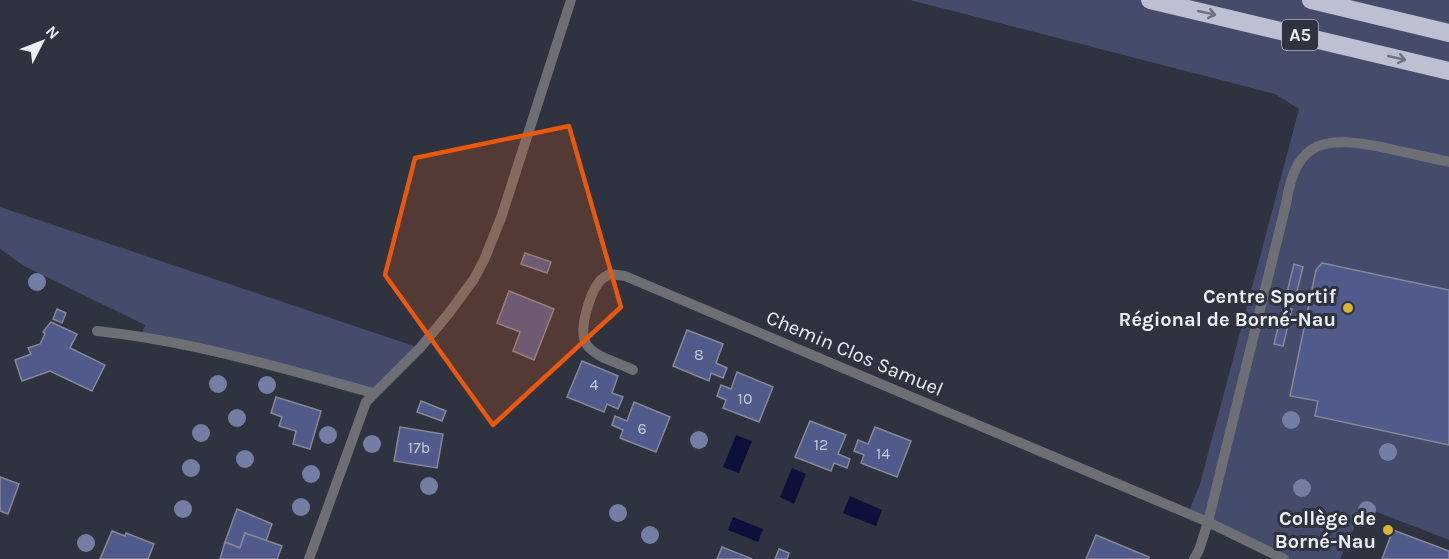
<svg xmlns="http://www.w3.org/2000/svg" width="1449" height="559" font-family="Karla,sans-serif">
  <rect width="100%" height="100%" fill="#2f323f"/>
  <g fill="#444b6b">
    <path d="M910,0H1449V540L1364,507L1340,559H1283L1188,514L1200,484L1299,109L1275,94Z"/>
    <path d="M0,207L420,348L373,393L141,336L145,325L24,266L0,249Z"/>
  </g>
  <g fill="#0d103a">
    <path d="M736,435L752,441L739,473L723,467Z"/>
    <path d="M792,468L806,474L794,504L780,497Z"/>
    <path d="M850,496L882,510L876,526L843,513Z"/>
    <path d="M733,517L763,529L758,542L728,530Z"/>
  </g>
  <g fill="#505a8b" stroke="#858998" stroke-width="1.5">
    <path d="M525,253L551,262L547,273L521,264Z"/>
    <path d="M1322,263L1449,290V445L1315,416L1318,401L1290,396L1316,270Z"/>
    <path d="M1294,264L1303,267L1294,303L1285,301Z"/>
    <path d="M509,291L554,309L534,360L513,351L520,332L497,323Z"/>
    <path d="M1283,307L1292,309L1283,346L1274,344Z"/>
    <path d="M57,309L66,313L62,323L53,319Z"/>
    <path d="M51,322L77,334L70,348L105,365L92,391L50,371L22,381L15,360L31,354L28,348L40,344L45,334L43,332Z"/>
    <path d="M687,330L723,344L716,363L727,368L723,378L711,373L709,381L673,366Z"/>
    <path d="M582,361L618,376L612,393L623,397L618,409L607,404L604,412L567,397Z"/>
    <path d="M737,372L773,387L759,422L723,408L726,400L717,396L721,385L731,389Z"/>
    <path d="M276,397L321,411L310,449L293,444L296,431L279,426L282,417L271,413Z"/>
    <path d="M421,401L446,411L442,421L417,412Z"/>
    <path d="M634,402L670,417L656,452L620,438L623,430L612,425L615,416L627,421Z"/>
    <path d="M810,421L846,435L838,454L850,459L847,468L834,463L831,471L795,457Z"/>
    <path d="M400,427L443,434L437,468L394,461Z"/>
    <path d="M875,427L911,441L897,477L861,463L864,455L854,451L858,440L868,444Z"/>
    <path d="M0,477L19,484L8,514L0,511Z"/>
    <path d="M237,509L272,524L266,541L245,533L240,548L225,542Z"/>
    <path d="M1393,530L1449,551V559H1382Z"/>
    <path d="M112,531L125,536L126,533L154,544L148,559H100Z"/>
    <path d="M245,533L282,546L277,559H220L225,542L240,548Z"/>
    <path d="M1096,535L1149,557V559H1086Z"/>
    <path d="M722,547L752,559H717Z"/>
    <path d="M779,549L789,553L787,559H775Z"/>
  </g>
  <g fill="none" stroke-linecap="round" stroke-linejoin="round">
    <g stroke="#6d6f75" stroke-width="10">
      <path d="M97,331C191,341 282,368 373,393"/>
      <path d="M633,370C620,363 596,358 587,345C577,332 590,294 599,282C602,278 606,276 610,274L625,276L1208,522L1284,559"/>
      <path d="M309,559L366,402L420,348L449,313L474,279L484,260L501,218L571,0"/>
      <path d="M1194,559L1199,550L1208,522L1286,204C1296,137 1327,136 1386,148C1407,153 1428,157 1449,162"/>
    </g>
    <g stroke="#bcc0d0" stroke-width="18">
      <path d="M1150,0L1449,71"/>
      <path d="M1311,0L1449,33"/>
    </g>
  </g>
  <g fill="#747ea5">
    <circle cx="37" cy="282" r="9"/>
    <circle cx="218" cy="384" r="9"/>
    <circle cx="267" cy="385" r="9"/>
    <circle cx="237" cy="418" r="9"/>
    <circle cx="1291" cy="420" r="9"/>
    <circle cx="201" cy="433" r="9"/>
    <circle cx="328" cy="435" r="9"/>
    <circle cx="699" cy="440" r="9"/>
    <circle cx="372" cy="444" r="9"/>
    <circle cx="1388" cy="452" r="9"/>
    <circle cx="245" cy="459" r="9"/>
    <circle cx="191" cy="468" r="9"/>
    <circle cx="311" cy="474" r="9"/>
    <circle cx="429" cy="486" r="9"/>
    <circle cx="1302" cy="488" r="9"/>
    <circle cx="301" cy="507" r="9"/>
    <circle cx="183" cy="509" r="9"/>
    <circle cx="1367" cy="510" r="9"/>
    <circle cx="618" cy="513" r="9"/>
    <circle cx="650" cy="535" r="9"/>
    <circle cx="86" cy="543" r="9"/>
  </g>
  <defs><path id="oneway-shaft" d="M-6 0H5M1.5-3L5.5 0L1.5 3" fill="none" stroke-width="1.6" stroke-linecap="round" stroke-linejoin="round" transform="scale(1.5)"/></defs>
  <g stroke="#6e7280">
    <use href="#oneway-shaft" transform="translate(1207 13) rotate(13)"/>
    <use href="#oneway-shaft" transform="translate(1397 58) rotate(13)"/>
  </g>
  <path fill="#e8590c" fill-opacity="0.2" stroke="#e8590c" stroke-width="4.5" stroke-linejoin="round" d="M569,126L621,307L493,425L385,275L415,158Z"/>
  <g fill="#d6b534" stroke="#2f323f" stroke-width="2">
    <circle cx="1348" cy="308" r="6"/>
    <circle cx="1388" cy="530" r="6"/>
  </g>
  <g text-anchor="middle" stroke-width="6" stroke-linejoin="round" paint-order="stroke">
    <g font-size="16" fill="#c6cadd">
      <text x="699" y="360">8</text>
      <text x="594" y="390">4</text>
      <text x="745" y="404">10</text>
      <text x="642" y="434">6</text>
      <text x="821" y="450">12</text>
      <text x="419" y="453">17b</text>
      <text x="883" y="459">14</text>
    </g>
    <rect fill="#2f323f" stroke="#b5b7c0" stroke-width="1.5" x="1282" y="20" width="36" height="30" rx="4.5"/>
    <g font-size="18" font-weight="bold" fill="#eef0f8">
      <text x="1300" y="41">A5</text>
    </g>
    <g font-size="20" font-weight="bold" fill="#eef0f8" stroke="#2f323f" text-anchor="end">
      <text x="1336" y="303">Centre Sportif<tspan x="1336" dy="23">Régional de Borné-Nau</tspan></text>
      <text x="1376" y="525">Collège de<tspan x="1376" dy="23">Borné-Nau</tspan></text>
    </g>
    <g font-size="20" fill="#eef0f8" stroke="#2f323f">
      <text transform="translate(855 353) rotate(23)" y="7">Chemin Clos Samuel</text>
    </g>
  </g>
  <g transform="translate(42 42) rotate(48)" stroke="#2f323f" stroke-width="4.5" paint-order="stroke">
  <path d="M0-4.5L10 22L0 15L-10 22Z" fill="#eef0f8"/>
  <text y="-9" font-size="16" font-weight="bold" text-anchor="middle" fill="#eef0f8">N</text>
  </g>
</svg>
